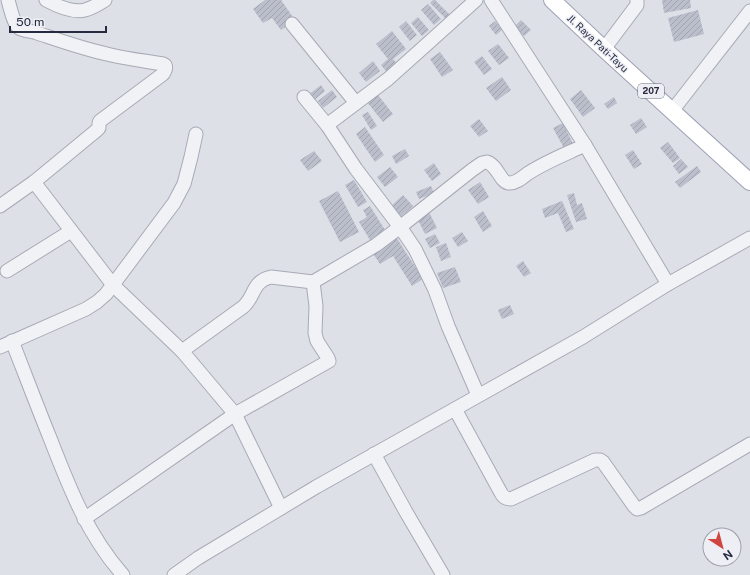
<svg xmlns="http://www.w3.org/2000/svg" width="750" height="575" font-family="'Public Sans',sans-serif">
  <defs>
    <pattern id="building-hatch" width="6" height="6" patternUnits="userSpaceOnUse"><rect width="6" height="6" fill="#bbbecb"/><path d="M-1 1l2-2M0 6l6-6M5 7l2-2" fill="none" stroke="#a1a3af"/></pattern>
  </defs>
  <rect width="100%" height="100%" fill="#dee0e8"/>
  <g fill="url(#building-hatch)">
    <path d="M265,0H281L295,20L281,30L272,18L263,23L253,9Z"/>
    <path d="M433,0H435L450,15L446,19L430,3Z"/>
    <path d="M662,0H690L691,8L664,13Z"/>
    <path d="M428,4L441,19L434,25L421,10Z"/>
    <path d="M698,10L704,34L674,42L668,18Z"/>
    <path d="M418,17L429,30L422,36L411,23Z"/>
    <path d="M521,20L531,30L524,36L515,26Z"/>
    <path d="M406,21L417,35L410,41L399,27Z"/>
    <path d="M495,21L502,30L496,35L489,26Z"/>
    <path d="M392,31L406,49L393,59L397,64L387,72L381,65L388,59L376,44Z"/>
    <path d="M498,44L509,58L499,65L488,51Z"/>
    <path d="M440,52L453,70L442,77L430,59Z"/>
    <path d="M482,56L492,69L484,75L474,62Z"/>
    <path d="M373,61L380,71L366,82L359,73Z"/>
    <path d="M502,77L511,90L496,101L486,88Z"/>
    <path d="M321,85L325,91L313,101L308,95Z"/>
    <path d="M332,90L337,97L323,108L318,101Z"/>
    <path d="M581,90L595,108L583,117L570,99Z"/>
    <path d="M378,95L393,114L383,122L367,102Z"/>
    <path d="M614,97L617,103L608,109L604,104Z"/>
    <path d="M368,112L377,126L371,130L362,115Z"/>
    <path d="M641,118L647,127L636,134L630,125Z"/>
    <path d="M479,119L488,131L479,137L470,126Z"/>
    <path d="M563,123L574,146L565,150L553,128Z"/>
    <path d="M365,127L384,155L375,162L356,134Z"/>
    <path d="M668,142L680,158L673,163L660,148Z"/>
    <path d="M405,149L409,156L396,164L392,156Z"/>
    <path d="M633,150L642,164L634,169L625,155Z"/>
    <path d="M314,151L322,161L308,171L300,160Z"/>
    <path d="M681,159L688,167L679,174L673,166Z"/>
    <path d="M434,163L441,174L432,181L424,170Z"/>
    <path d="M697,166L701,172L680,188L675,182Z"/>
    <path d="M390,167L398,177L385,187L377,177Z"/>
    <path d="M354,180L367,202L358,207L345,185Z"/>
    <path d="M480,182L489,197L478,204L468,190Z"/>
    <path d="M431,186L434,193L419,199L416,192Z"/>
    <path d="M338,191L359,232L340,242L319,201Z"/>
    <path d="M574,193L577,205L582,203L587,219L576,222L567,195Z"/>
    <path d="M403,195L413,206L399,218L389,208Z"/>
    <path d="M562,201L574,229L566,232L558,213L545,218L542,209Z"/>
    <path d="M370,206L385,230L370,240L359,222L367,217L363,210Z"/>
    <path d="M483,211L492,226L483,232L474,217Z"/>
    <path d="M429,212L437,228L425,234L417,218Z"/>
    <path d="M462,232L468,241L458,247L452,238Z"/>
    <path d="M435,234L440,243L430,248L425,239Z"/>
    <path d="M396,237L423,279L412,286L393,256L380,264L372,252Z"/>
    <path d="M446,243L451,257L441,261L436,247Z"/>
    <path d="M523,261L531,273L524,277L516,266Z"/>
    <path d="M455,267L461,282L443,288L437,273Z"/>
    <path d="M510,305L514,314L502,319L498,310Z"/>
  </g>
  <g fill="none" stroke-linecap="round" stroke-linejoin="round">
    <g stroke="#a7aab5" stroke-width="15">
      <g id="minor">
        <path d="M46,0C57,6 73,13 85,10C92,8 99,4 105,0"/>
        <path d="M491,0L585,145L668,284"/>
        <path d="M292,24L356,103"/>
        <path d="M604,49L637,5V0"/>
        <path d="M304,97L327,125L356,169L400,227L415,249L435,290L448,326L478,395"/>
        <path d="M672,111L750,11"/>
        <path d="M327,125L388,79L426,45L476,0"/>
        <path d="M34,182L113,285L182,351L243,307C255,297 252,281 271,277L313,282L376,245L400,227L472,170L482,163L487,162C497,165 500,181 508,183C515,184 522,178 527,174C545,162 566,154 585,145"/>
        <path d="M0,206L34,182L97,130L99,128V123L100,121L163,74C165,71 167,69 165,65L163,64C145,61 128,59 111,55C86,50 61,41 37,33C32,31 24,31 19,28C14,25 10,7 8,0"/>
        <path d="M7,271L71,231"/>
        <path d="M12,341C25,374 37,406 50,438C69,487 88,536 123,575"/>
        <path d="M0,347L86,309L97,302L106,294L174,203L184,184L191,157L196,134"/>
        <path d="M182,351L235,414L329,361L328,358L317,341L315,333L316,306L313,282"/>
        <path d="M455,409L501,493C503,497 506,499 511,499L595,460H600L603,462L634,506L637,509L641,508L750,444"/>
        <path d="M374,454L406,512L443,575"/>
        <path d="M84,519L235,414L281,508"/>
        <path d="M174,575L198,558L316,487L583,337L668,284L750,238"/>
      </g>
    </g>
    <g stroke="#9da2b4" stroke-width="18">
      <path id="major" d="M552,0L604,49L750,182"/>
    </g>
    <use href="#minor" stroke="#f1f2f6" stroke-width="13"/>
    <use href="#major" stroke="#fff" stroke-width="16"/>
  </g>
  <g text-anchor="middle" stroke-width="3" stroke-linejoin="round" paint-order="stroke">
    <rect fill="#edeff5" stroke="#626676" stroke-width="1" x="638" y="84" width="26" height="14" rx="3"/>
    <g font-size="9" font-weight="bold" fill="#272b3f">
      <text x="651" y="94">207</text>
    </g>
    <g font-size="10" fill="#272b3f" stroke="#edeff5">
      <text transform="translate(598 43) rotate(43)" y="4">Jl. Raya Pati-Tayu</text>
    </g>
  </g>
  <g transform="translate(722 547) rotate(144)"><circle r="19" fill="#edeff5" stroke="#9ea1ac"/>
  <path d="M0-3L7 15L0 10L-7 15Z" fill="#d04540"/>
  <text y="-6" font-size="11" font-weight="bold" text-anchor="middle" fill="#272b3f">N</text>
  </g>
  <path d="M10 26v6h96v-6" fill="none" stroke="#272b3f" stroke-width="2"/>
  <text x="16" y="26" font-size="12" fill="#272b3f" stroke="#edeff5" stroke-width="3" paint-order="stroke">50 m</text>
</svg>
